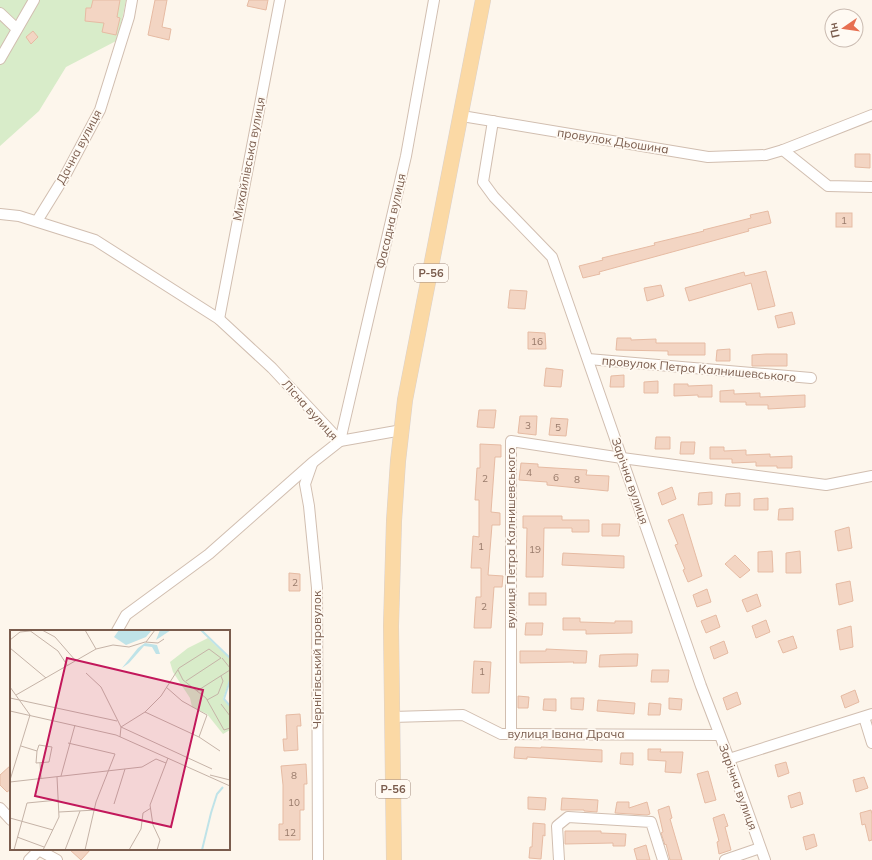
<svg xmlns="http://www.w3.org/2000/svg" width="872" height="860" font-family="Mulish,sans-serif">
  <rect width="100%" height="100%" fill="#fdf6ec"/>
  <path fill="#d8ecc9" d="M0,0H126L118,40L66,67L39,111L0,146Z"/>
  <g fill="#f3d5c3" stroke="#e6bba3">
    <path d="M93,0H120L117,17L120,18L116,35L102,32L104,23L85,21L86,8H91Z"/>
    <path d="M155,0H167L162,27L171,29L169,40L148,35Z"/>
    <path d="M249,0H268L266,10L247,6Z"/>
    <path d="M33,31L38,37L31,44L26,37Z"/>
    <path d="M855,154H870V168L855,167Z"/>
    <path d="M768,211L771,223L748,229L749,231L599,272L600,274L583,278L579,266L603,260L602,258L655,245L654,243L704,231L703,230L751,218L750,215Z"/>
    <rect x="836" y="213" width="16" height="14"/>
    <path d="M766,271L775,306L758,310L751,283L689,301L685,288L744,272L745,276Z"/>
    <path d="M661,285L664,296L647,301L644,288Z"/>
    <path d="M510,290L527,291L525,309L508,308Z"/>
    <path d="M792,312L795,324L778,328L775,316Z"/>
    <path d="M528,332L545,333L546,349H528Z"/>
    <path d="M617,338H631V340L656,339V343H705V355H668V351L616,350Z"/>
    <path d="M730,349V361H716L717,350Z"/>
    <path d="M766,354H787V366H752V355Z"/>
    <path d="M546,368L563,370L561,387L544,386Z"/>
    <path d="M624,375V387H610L611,376Z"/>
    <path d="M658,381V393H644V382Z"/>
    <path d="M674,384H688V386L712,385V397H698V395L674,396Z"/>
    <path d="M734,390V394L760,393V397L805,395V407L768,409V405H746V402H720V391Z"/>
    <path d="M479,410H496L494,428L477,427Z"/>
    <path d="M520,416H537L536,435L518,433Z"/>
    <path d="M551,418L568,419L566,436L549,435Z"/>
    <path d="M656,437H670V449H655Z"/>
    <path d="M681,442H695L694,454H680Z"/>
    <path d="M480,444L501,445V457H495L491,512L500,513V525H492L488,575L503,576L502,587H494L491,628H474L476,597H481V568H471L473,536L479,537V500H475L477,468H480Z"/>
    <path d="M710,447H724V451L746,450V455L770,454V457L792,456V468H777V466H756V462L732,463V459H710Z"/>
    <path d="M521,463L538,464V467L587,470L586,475L609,476L608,491L547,485V482L519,480Z"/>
    <path d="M672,487L676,499L662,505L658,493Z"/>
    <path d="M712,492V504L698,505L699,493Z"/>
    <path d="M740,493V506H725L726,494Z"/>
    <path d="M768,498V510H754V499Z"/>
    <path d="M793,508V520H778L779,509Z"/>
    <path d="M683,514L702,576L688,582L683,570L685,569L675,545L678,544L668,520Z"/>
    <path d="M523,516H562V520H589V532H572V528H544L543,577H526L527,528H523Z"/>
    <path d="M602,524H620L619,536H602Z"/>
    <path d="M849,527L852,548L838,551L835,531Z"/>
    <path d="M772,551L773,572H758V552Z"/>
    <path d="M800,551L801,573H786V553Z"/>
    <path d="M563,553L624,556V568L562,565Z"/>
    <path d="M735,555L750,570L740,578L725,564Z"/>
    <path d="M289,573L300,574V591H289Z"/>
    <path d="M850,581L853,601L839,605L836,584Z"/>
    <path d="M707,589L711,602L697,607L693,595Z"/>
    <rect x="529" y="593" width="17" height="12"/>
    <path d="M757,594L761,606L747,612L742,600Z"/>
    <path d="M716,615L720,627L706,633L701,621Z"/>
    <path d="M563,618H580V622L615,623V621H632V633L586,634V630H563Z"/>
    <path d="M766,620L770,632L756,638L752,626Z"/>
    <path d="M526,623H543L542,635H525Z"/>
    <path d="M851,626L853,647L840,650L837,630Z"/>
    <path d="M793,636L797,648L783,653L778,641Z"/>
    <path d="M724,641L728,653L714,659L710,647Z"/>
    <path d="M546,649L587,651L586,663H573L574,662L520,663V651H546Z"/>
    <path d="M624,654H638L637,666L599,667L600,655Z"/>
    <path d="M474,661L491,662L489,693H472Z"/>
    <path d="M652,670H669L668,682H651Z"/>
    <path d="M855,690L859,702L845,708L841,696Z"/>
    <path d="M737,692L741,704L727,710L723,698Z"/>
    <path d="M518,696L529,697L528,708H518Z"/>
    <path d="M571,698H584L583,710L571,709Z"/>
    <path d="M669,698L682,699L681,710L669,709Z"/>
    <path d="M544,699H556V711L543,710Z"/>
    <path d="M598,700L635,703L634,714L597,711Z"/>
    <path d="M649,703L661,704L660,715H648Z"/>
    <path d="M300,714L301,726H297L298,750L284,751L283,739H287L286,715Z"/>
    <path d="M515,747L541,748V747L602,750V762L527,757V759L514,758Z"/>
    <path d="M648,749H661L660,752H683L681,773L665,772L666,761L648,760Z"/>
    <path d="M621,753H633V765L620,764Z"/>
    <path d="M786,762L789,773L778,777L775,765Z"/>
    <path d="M306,764L307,784H304V810H300V840H279V824H283V785L281,766Z"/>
    <path d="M11,765V789L7,792L0,785V775Z"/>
    <path d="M708,771L716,800L705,803L697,774Z"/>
    <path d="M864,777L868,788L856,792L853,780Z"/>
    <path d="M800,792L803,804L791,808L788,796Z"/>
    <path d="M528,797L546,798L545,810L528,809Z"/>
    <path d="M562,798L598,800L597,812L584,811V810H561Z"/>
    <path d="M617,802H629V808L647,802L650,814L647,815L615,813Z"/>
    <path d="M669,806L672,818L670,819L682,860H670L666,844L665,845L661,833L663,832L658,810Z"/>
    <path d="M871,810L872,814V840L869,841L865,824L862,825L860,813Z"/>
    <path d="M724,814L728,826L725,827L731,850L719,854L717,842L719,841L713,818Z"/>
    <path d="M533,823L545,824V836L543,835L541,859L529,858L530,847H532Z"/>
    <path d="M565,831H601V833L626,834L625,846H613V843L565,844Z"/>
    <path d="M814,834L817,846L806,850L803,837Z"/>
    <path d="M646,845L650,860H637L634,849Z"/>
    <path d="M69,849H91L81,860Z"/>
  </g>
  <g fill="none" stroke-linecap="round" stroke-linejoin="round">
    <g stroke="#d1beb0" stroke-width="12">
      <g id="minor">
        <path d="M0,13L17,29"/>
        <path d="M0,59L34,0"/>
        <path d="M462,116L708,157L766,155L783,150L872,115"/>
        <path d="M493,121L483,182L494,197L552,257L701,686L729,759L765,860"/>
        <path d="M783,150L828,186L872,187"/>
        <path d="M0,214L19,216L95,240L219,319L272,368L340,441L312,463L209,554L126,615L117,631"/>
        <path d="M37,221L66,174L100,110L129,17L132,0"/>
        <path d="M219,319L280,0"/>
        <path d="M588,359L811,378"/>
        <path d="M402,430L340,441L406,156L434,0"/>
        <path d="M312,464L305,484L309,506L317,588L318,860"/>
        <path d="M392,717L463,715L501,734L719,735"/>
        <path d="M864,717L872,743"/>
        <path d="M511,734V441L622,458L826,485L872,476"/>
        <path d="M729,759L872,714"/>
        <path d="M0,808L11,820"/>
        <path d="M37,849L57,860"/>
        <path d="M29,860L38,851"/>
        <path d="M559,860L557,826L568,817L651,822L663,860"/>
        <path d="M725,860L760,848"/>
      </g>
    </g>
    <g stroke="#dad1cd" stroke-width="16">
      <path id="primary" d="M394,860L391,626L394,521L398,461L405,400L483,0"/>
    </g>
    <use href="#minor" stroke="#fff" stroke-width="10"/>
    <use href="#primary" stroke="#fbd9a5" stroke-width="15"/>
  </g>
  <g text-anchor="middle" stroke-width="3.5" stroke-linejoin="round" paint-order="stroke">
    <g font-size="10" fill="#987a6a">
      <text x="844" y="224">1</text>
      <text x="537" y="345">16</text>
      <text x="528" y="429">3</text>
      <text x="558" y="431">5</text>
      <text x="529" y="476">4</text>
      <text x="556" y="481">6</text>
      <text x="485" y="482">2</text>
      <text x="577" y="483">8</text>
      <text x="481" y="550">1</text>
      <text x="535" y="553">19</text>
      <text x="295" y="586">2</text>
      <text x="484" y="610">2</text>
      <text x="482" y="675">1</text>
      <text x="294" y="779">8</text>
      <text x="294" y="806">10</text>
      <text x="290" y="836">12</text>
    </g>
    <g fill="#fffaf3" stroke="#a28b7f" stroke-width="1">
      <rect x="414" y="264" width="34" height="18" rx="3"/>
      <rect x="376" y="780" width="34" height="18" rx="3"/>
    </g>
    <g font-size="11" font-weight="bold" fill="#7a5c4d">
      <text x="431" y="277">Р-56</text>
      <text x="393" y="793">Р-56</text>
    </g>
    <g font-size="12" fill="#7a5c4d" stroke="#fffaf3">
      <text transform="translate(613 141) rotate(9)" y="4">провулок Дьошина</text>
      <text transform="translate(79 147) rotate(-62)" y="4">Дачна вулиця</text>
      <text transform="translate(249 159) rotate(-79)" y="4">Михайлівська вулиця</text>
      <text transform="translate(391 221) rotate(-77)" y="4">Фасадна вулиця</text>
      <text transform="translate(699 369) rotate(5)" y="4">провулок Петра Калнишевського</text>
      <text transform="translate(310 410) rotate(48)" y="4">Лісна вулиця</text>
      <text transform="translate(630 481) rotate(71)" y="4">Зарічна вулиця</text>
      <text transform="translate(511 538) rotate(-90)" y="4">вулиця Петра Калнишевського</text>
      <text transform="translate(317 660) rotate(-90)" y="4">Чернігівський провулок</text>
      <text x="566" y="738">вулиця Івана Драча</text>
      <text transform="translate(738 787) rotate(70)" y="4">Зарічна вулиця</text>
    </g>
  </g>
  <g transform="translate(10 630)">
    <rect width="220" height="220" fill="#fdf6ec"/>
    <path d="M198,8L220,29V49L213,69L220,77V100L213,104L197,84L182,77L180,68L163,42L160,32L178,18Z" fill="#d8ecc9"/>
    <path d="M109,0H142L136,7L116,15L104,7ZM150,0H161L146,10ZM135,13L147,15L150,24H146L142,17L134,16L119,33L112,38L128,18Z" fill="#bfe3e8"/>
    <path fill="none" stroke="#bfe3e8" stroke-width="2" d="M191,0L220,28M220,50L214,69L220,76M192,220L201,183L207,164L213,157"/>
    <path fill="none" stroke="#c5b3a7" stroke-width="1" d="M19,0L48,21L57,35M32,0L45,7L65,30M0,10L10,2L20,1M136,12L145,0M0,18L36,48M86,19L103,15L119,17L135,12L148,13L154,9M212,28L220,38M168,40L173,50L196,68L214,100L220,98M76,43L91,57L111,97L135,82L151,66L169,38L199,19L211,28L176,51M0,57L20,85M156,57L172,71L197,85L189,107M187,61L220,40M6,65L86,19L75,0M0,68L107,91M197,70L208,64L213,51L211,46M211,74L220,86M0,81L106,105L220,156M135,82L189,107L210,121M110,107L111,97L202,139M58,113L105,124L86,172L75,220M11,116L27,121L29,115L42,117L39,132L26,133L27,121M30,133L31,149M200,145L220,150M51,146L65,95M0,150L20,85M0,152L132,137L146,129L156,133M104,174L115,139M49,182L86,180M0,188L43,200M7,207L34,217M4,220L17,173L48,170M33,220L49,187L47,147M55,220L70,181M119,220L131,199L133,183L141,178M147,220L150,210L143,195L140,175L158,128"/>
    <path fill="#c2185b" fill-opacity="0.15" stroke="#c2185b" stroke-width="2" d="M57,28L193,60L161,197L25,166Z"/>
    <rect width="220" height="220" fill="none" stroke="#7a5c4d" stroke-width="2"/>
  </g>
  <g transform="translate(844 28) rotate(257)"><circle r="19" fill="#fffaf3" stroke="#cabbb1"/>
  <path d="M0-3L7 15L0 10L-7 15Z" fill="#e76f51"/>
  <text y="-6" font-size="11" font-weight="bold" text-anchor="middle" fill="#7a5c4d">Пн</text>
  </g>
</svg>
